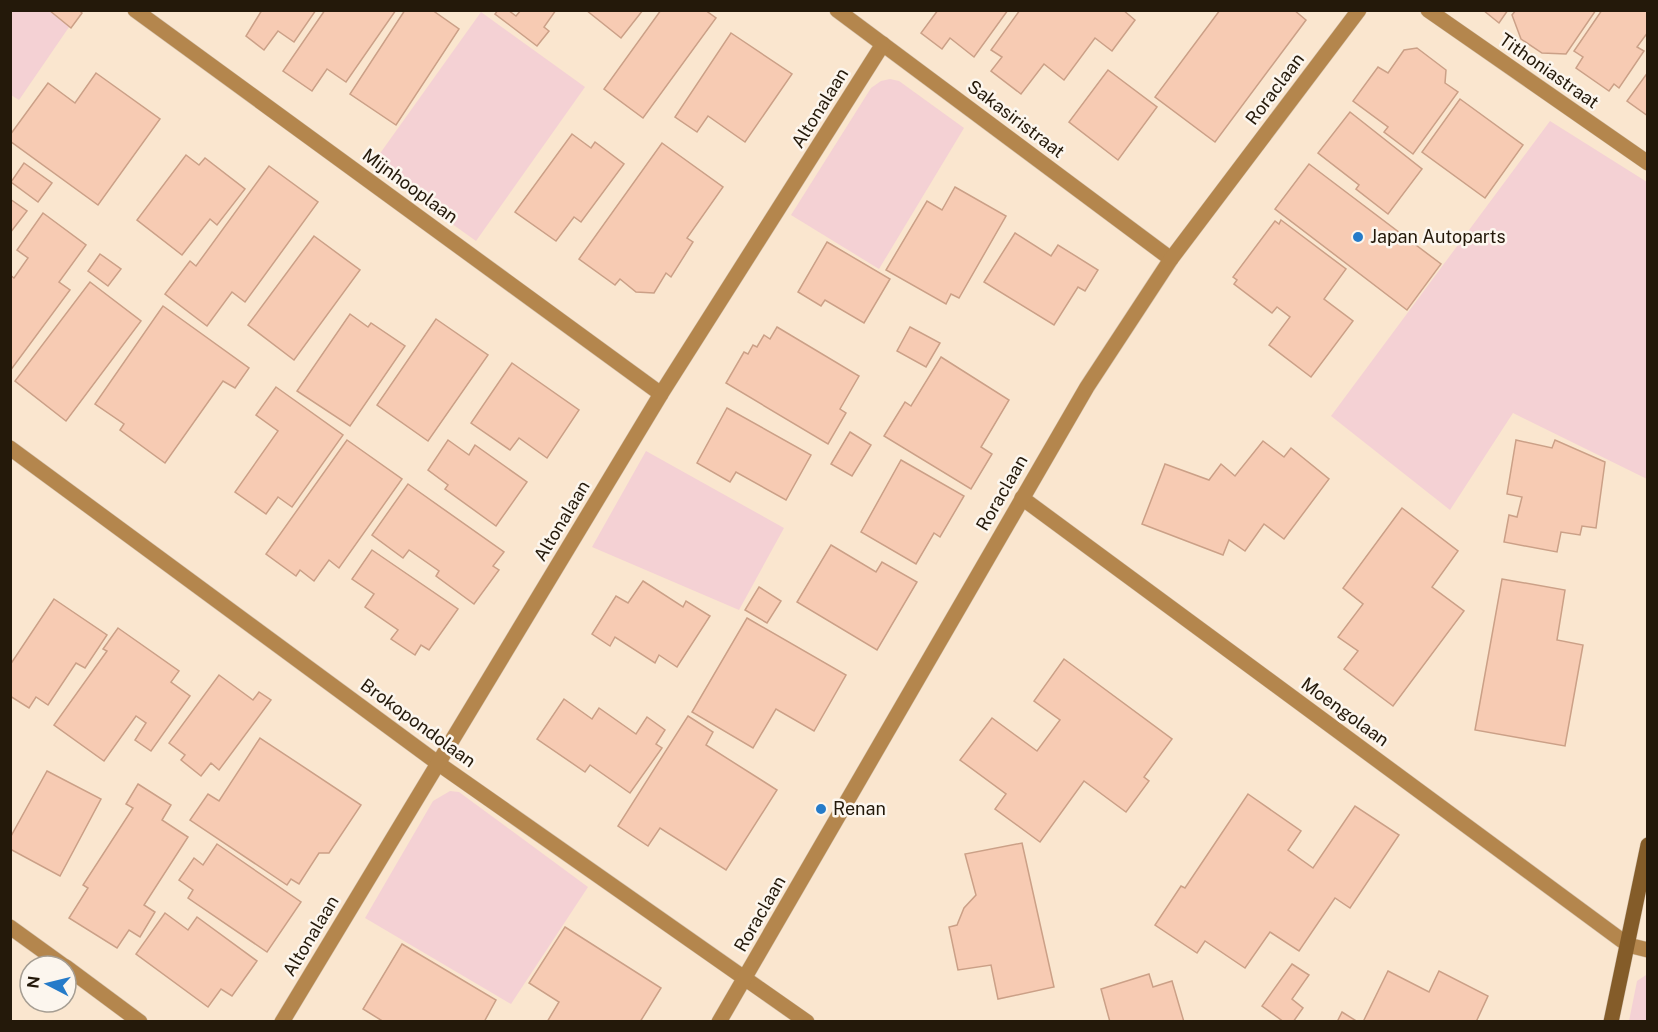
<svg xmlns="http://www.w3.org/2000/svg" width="1658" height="1032" font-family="'Public Sans',sans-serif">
  <rect width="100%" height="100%" fill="#fae6cf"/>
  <g fill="#f4d1d4">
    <path d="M11,11H80L19,100L11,95Z"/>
    <path d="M481,12L585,87L476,241L371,166Z"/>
    <path d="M890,79L899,81L964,128L879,269L791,215L871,88L881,81Z"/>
    <path d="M1550,121L1647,182V479L1513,413L1450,510L1331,416Z"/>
    <path d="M646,451L784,528L739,610L592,547Z"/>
    <path d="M450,791L459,792L588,887L511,1004L365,918L433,801Z"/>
    <path d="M1646,975L1647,1021H1629L1637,981Z"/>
  </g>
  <g fill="#f7cbb3" stroke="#cba087" stroke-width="1.5">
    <path d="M49,10H79L82,13L71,28Z"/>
    <path d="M262,10H316L294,42L278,31L264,50L246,36Z"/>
    <path d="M325,10H396L346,82L327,69L312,91L283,71Z"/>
    <path d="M405,10H432L459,29L396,125L350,94Z"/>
    <path d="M498,10H508L516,16L521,10H556L544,27L549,31L537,46L495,14Z"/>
    <path d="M586,10H643L621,38Z"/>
    <path d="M661,10H705L716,18L643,118L604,89Z"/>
    <path d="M938,10H1008L974,57L950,38L942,49L921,33Z"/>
    <path d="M1020,10H1123L1135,20L1112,51L1095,38L1064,80L1044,64L1021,94L991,71L1002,57L991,50Z"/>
    <path d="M1220,10H1294L1306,20L1215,142L1155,97Z"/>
    <path d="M1483,10H1508L1499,23Z"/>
    <path d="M1516,10H1596L1566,54L1542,53L1521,39L1512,15Z"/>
    <path d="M1602,10H1648V32L1637,47L1644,51L1619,88L1614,84L1609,91L1576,68L1583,57L1574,51Z"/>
    <path d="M731,33L792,74L745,142L708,116L697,132L675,117Z"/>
    <path d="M1417,48L1446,70L1445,83L1458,92L1413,154L1384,132L1388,127L1353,101L1378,67L1388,73L1404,50Z"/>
    <path d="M1108,70L1157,107L1118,160L1069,122Z"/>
    <path d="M1648,72V116L1627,101Z"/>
    <path d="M96,73L160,119L98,205L10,141V135L48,83L75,103Z"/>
    <path d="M1460,99L1523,145L1485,198L1422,152Z"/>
    <path d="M1350,112L1422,169L1388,214L1356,189L1359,185L1318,153Z"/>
    <path d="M572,134L591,148L595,142L624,164L581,222L574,217L556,241L515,212Z"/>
    <path d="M662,143L723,187L687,238L693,242L671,277L666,273L654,293L636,292L620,279L615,285L579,259Z"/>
    <path d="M186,155L199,165L205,158L245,189L217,225L210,219L182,255L137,220Z"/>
    <path d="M24,163L52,183L38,202L11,182Z"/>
    <path d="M1309,164L1441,264L1407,310L1275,209Z"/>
    <path d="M269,166L318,202L245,302L232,292L207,326L165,294L190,261L196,266Z"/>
    <path d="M955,187L1006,216L959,298L951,294L946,304L886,270L927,201L942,210Z"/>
    <path d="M10,199L27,211L10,233Z"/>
    <path d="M43,213L86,245L59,282L70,290L10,371V275L14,278L28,258L17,250Z"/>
    <path d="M1281,220L1346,269L1324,299L1353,321L1311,377L1269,345L1290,317L1277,307L1272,313L1234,284L1237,280L1233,277L1275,221L1279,224Z"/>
    <path d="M1015,233L1051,256L1058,245L1098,270L1085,291L1078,287L1054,325L984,282Z"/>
    <path d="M314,236L360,270L294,360L248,325Z"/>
    <path d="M827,242L890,279L864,323L825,300L821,306L798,292Z"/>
    <path d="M100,254L121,269L108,286L88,271Z"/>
    <path d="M90,282L141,321L66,421L15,381Z"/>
    <path d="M163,306L249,368L235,388L223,381L165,463L120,430L124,424L95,404Z"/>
    <path d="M350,314L368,327L371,323L405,346L350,426L297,391Z"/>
    <path d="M436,319L488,355L428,441L377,405Z"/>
    <path d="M777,327L859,376L840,409L846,413L828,444L726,383L744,352L748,354L753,345L757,347L764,335L770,339Z"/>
    <path d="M910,327L940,343L926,367L897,351Z"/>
    <path d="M941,357L1009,400L981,447L992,454L971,489L884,436L905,402L911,406Z"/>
    <path d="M512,363L579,410L547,458L519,438L510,450L471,423Z"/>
    <path d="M276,387L343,435L292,507L278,497L266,514L235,492L278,431L256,415Z"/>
    <path d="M727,408L811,455L786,500L736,472L730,482L697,463Z"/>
    <path d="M850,432L871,445L852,476L831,464Z"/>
    <path d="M347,440L402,479L339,568L329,560L314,581L300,570L296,576L266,554Z"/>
    <path d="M448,440L469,455L475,445L527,482L496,526L445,489L448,485L428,470Z"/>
    <path d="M1516,440L1552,448L1555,440L1605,462L1596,528L1582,526L1580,535L1561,532L1557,552L1504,542L1509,515L1517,517L1522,497L1507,494Z"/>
    <path d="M1263,441L1284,457L1291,448L1329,479L1284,539L1264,524L1245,551L1229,540L1223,555L1142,524L1165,464L1209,480L1221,464L1235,476Z"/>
    <path d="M901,460L964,496L940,537L934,533L916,564L861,532Z"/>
    <path d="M408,484L504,552L493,566L499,570L474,604L436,576L439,571L409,550L403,558L372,535Z"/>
    <path d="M1402,508L1458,551L1432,587L1464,611L1393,706L1344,669L1358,651L1338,637L1363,604L1343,588Z"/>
    <path d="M831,545L876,572L882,562L917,582L877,650L797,602Z"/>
    <path d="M372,550L458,609L429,650L421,645L415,655L391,639L398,630L365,607L374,594L352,579Z"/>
    <path d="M1502,579L1565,590L1557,640L1583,645L1565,746L1475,730Z"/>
    <path d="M643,581L683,607L686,601L710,616L677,667L659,655L655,663L615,637L610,646L592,634L616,596L628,603Z"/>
    <path d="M759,587L781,601L767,623L745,610Z"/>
    <path d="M54,599L107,635L85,668L76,663L48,705L36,697L29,708L10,696V665Z"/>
    <path d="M747,618L846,675L814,731L776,709L753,748L692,712Z"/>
    <path d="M118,628L179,671L171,682L190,696L151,751L135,740L146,723L136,716L104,761L54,725L107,651L103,649Z"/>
    <path d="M1064,659L1172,739L1144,777L1149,781L1126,812L1084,781L1040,842L995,809L1006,794L960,760L992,718L1037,751L1060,720L1034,701Z"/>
    <path d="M219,675L253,700L259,692L271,700L219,770L211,763L201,776L181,760L185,755L169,743Z"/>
    <path d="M564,699L592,719L599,708L636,734L647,717L665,730L656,744L662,748L630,793L590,765L585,772L537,739Z"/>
    <path d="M688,716L713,732L706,745L777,790L726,870L660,828L648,846L618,826Z"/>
    <path d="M260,738L361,805L329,853H319L299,884L291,879L287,885L190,820L208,794L219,801Z"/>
    <path d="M47,771L101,799L60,876L10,849V838Z"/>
    <path d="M138,784L171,805L162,820L188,837L144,905L155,912L140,937L129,930L117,948L69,918L88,888L83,885L133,808L126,804Z"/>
    <path d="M1248,794L1301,831L1288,850L1313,868L1355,806L1399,835L1350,908L1335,898L1299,951L1270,932L1245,968L1205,941L1197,953L1155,925L1181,886L1185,888Z"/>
    <path d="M1022,843L1054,987L998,999L991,965L958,970L949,927L957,925L964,908L976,895L965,854Z"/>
    <path d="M217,844L301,902L267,952L188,898L193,890L179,880L194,858L203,865Z"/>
    <path d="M165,913L188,930L197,917L257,961L232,996L221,989L208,1007L136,954Z"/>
    <path d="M565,927L661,988L640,1022H547L559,1002L529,983Z"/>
    <path d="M402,944L496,1000L484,1022H384L363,1009Z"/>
    <path d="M1292,964L1309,975L1292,999L1303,1008L1293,1022H1284L1262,1006Z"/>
    <path d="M1388,971L1429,992L1439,971L1488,996L1476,1022H1363Z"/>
    <path d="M1149,974L1153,987L1172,981L1184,1022H1110L1101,989Z"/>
    <path d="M1342,1012L1358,1022H1337Z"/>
  </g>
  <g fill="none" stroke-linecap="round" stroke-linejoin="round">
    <g stroke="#d3c1ac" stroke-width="16">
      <g id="street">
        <path d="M135,10L661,394"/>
        <path d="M837,10L1171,259"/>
        <path d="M1428,10L1648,163"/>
        <path d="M10,448L439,764L807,1022"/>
        <path d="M1022,498L1628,945L1648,950"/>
        <path d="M10,927L64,966"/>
        <path d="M66,967L140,1022"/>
        <path d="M282,1022L661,394L883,44"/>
        <path d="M719,1022L1087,387L1171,259L1359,10"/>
      </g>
    </g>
    <g stroke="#d3c1ac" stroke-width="16">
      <path id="secondary" d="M1611,1022L1648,845"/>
    </g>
    <use href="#street" stroke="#b4864d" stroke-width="15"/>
    <use href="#secondary" stroke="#845c29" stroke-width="15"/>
  </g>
  <g fill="#257bc9" stroke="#fcf6ee" stroke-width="2">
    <circle cx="1358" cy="237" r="6"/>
    <circle cx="821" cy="809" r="6"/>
  </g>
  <g text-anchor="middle" stroke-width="5" stroke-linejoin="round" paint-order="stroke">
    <g font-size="18" fill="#24190a" stroke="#fcf6ee">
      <text transform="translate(1549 71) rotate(35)" y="6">Tithoniastraat</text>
      <text transform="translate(1275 89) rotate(-53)" y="6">Roraclaan</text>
      <text transform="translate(820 108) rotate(-58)" y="6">Altonalaan</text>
      <text transform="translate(1016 119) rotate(37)" y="6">Sakasiristraat</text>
      <text transform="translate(410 186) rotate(36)" y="6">Mijnhooplaan</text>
      <text transform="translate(1002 493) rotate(-60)" y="6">Roraclaan</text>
      <text transform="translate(562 521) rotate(-59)" y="6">Altonalaan</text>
      <text transform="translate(1345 712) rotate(36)" y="6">Moengolaan</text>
      <text transform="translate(418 723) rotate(36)" y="6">Brokopondolaan</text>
      <text transform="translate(760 914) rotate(-60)" y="6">Roraclaan</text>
      <text transform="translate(311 936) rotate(-59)" y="6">Altonalaan</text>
    </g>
    <g font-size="18" fill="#24190a" stroke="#fcf6ee" text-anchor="start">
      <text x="1370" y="243">Japan Autoparts</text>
      <text x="833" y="815">Renan</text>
    </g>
  </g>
  <rect width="1658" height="1032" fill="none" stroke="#24190a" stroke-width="24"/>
  <g transform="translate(48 984) rotate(277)"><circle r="28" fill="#fcf6ee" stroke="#a69e93" stroke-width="1.5"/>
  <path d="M0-4.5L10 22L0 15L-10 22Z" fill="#257bc9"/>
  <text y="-9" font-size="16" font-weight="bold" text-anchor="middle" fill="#24190a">N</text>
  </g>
</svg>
